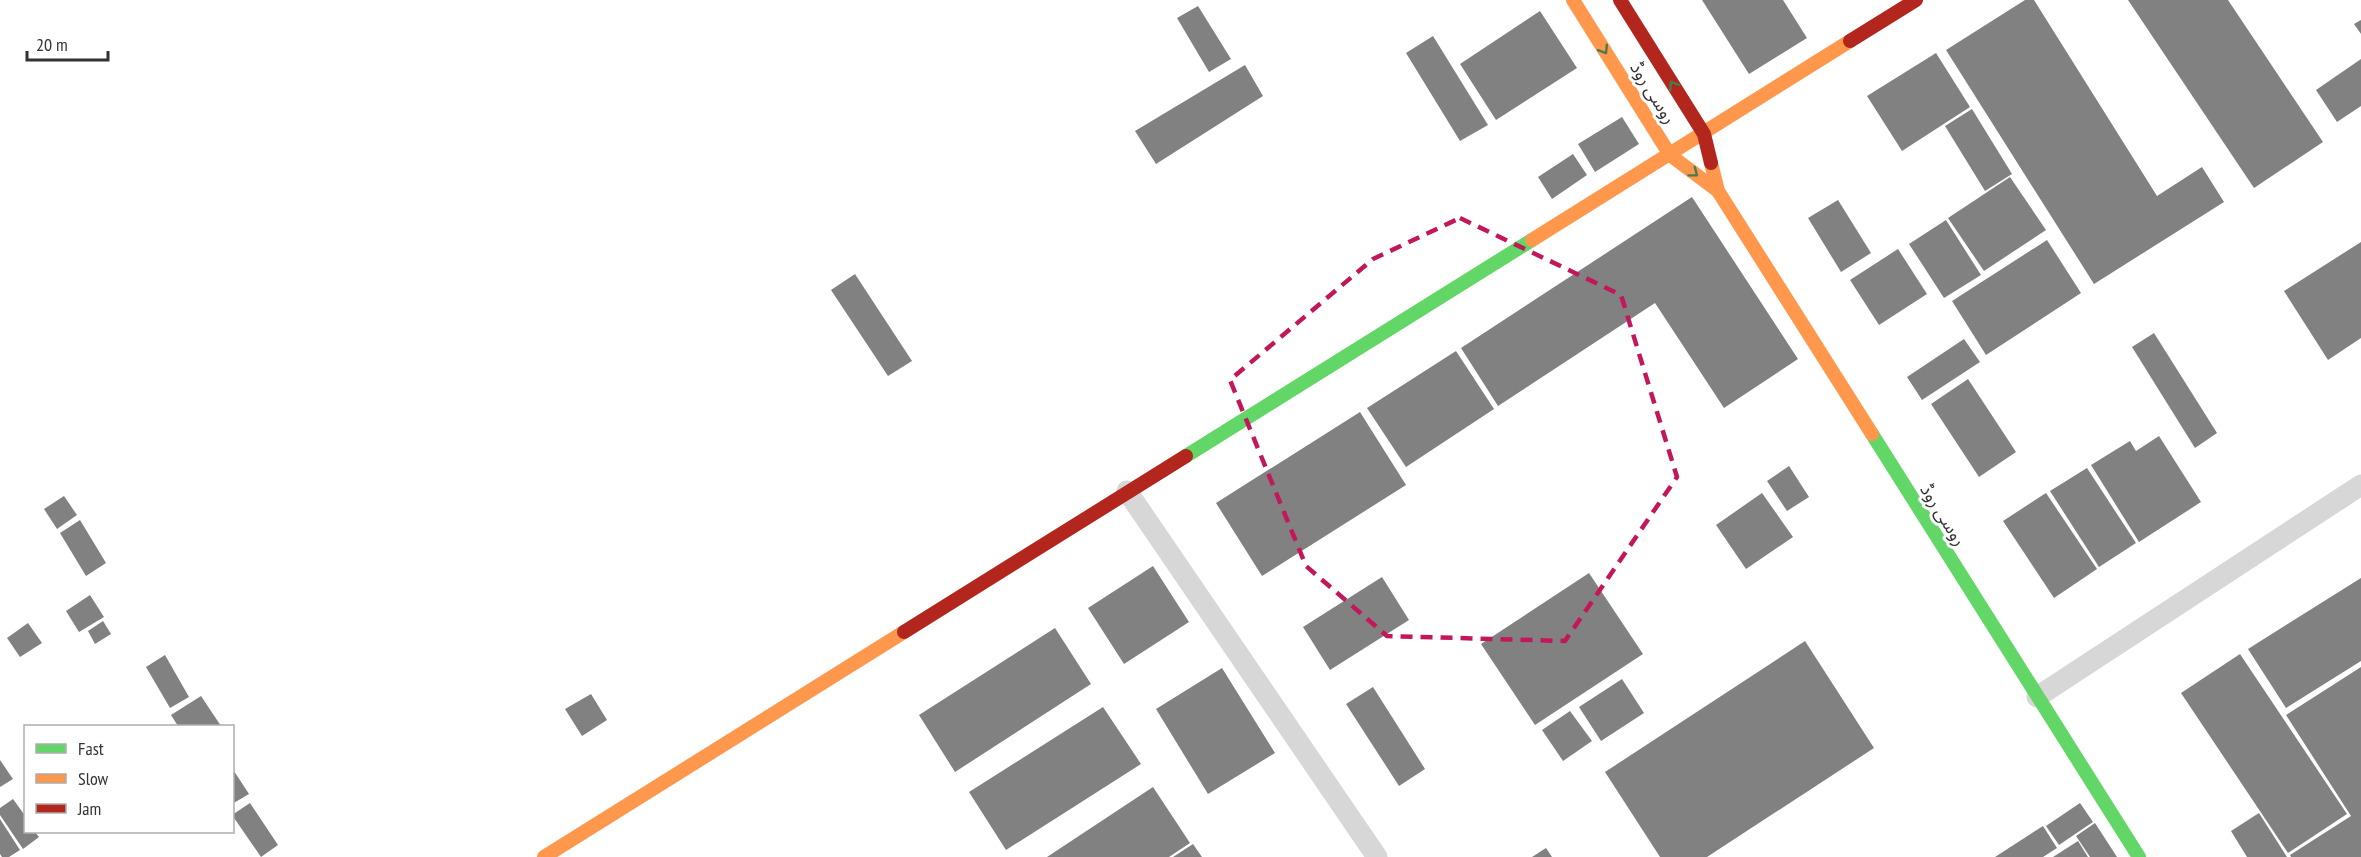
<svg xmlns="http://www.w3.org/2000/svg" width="2361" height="857" font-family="'PT Sans Narrow','Noto Sans Arabic',sans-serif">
  <rect width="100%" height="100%" fill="#fff"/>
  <g fill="#818181">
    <path d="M1702,0H1783L1807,38L1749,74Z"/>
    <path d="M2025,0H2034L2157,196L2202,167L2224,202L2094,284L1946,50Z"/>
    <path d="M2128,0H2228L2323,142L2254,188Z"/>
    <path d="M1198,6L1231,59L1209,72L1177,18Z"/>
    <path d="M1540,11L1577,68L1496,120L1460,64Z"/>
    <path d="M2361,20V34L2354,24Z"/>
    <path d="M1433,36L1488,125L1460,141L1406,53Z"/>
    <path d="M1936,53L1970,107L1902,151L1867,96Z"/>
    <path d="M2361,59V106L2337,122L2316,90Z"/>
    <path d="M1245,65L1263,96L1156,164L1135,131Z"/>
    <path d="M1972,109L2012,174L1985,191L1945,126Z"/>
    <path d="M1622,117L1639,144L1595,172L1578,144Z"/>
    <path d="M1573,154L1587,175L1552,199L1538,177Z"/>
    <path d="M2010,177L2046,230L1984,271L1948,218Z"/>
    <path d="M1692,197L1798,359L1724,408L1655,303L1498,406L1461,348Z"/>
    <path d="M1838,200L1871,253L1841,272L1808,218Z"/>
    <path d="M1946,220L1981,275L1944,298L1909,244Z"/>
    <path d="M2047,240L2081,293L1986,355L1952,301Z"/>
    <path d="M2361,242V338L2328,360L2284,291Z"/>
    <path d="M1898,249L1927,294L1879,325L1850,280Z"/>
    <path d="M855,274L912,361L888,376L831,290Z"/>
    <path d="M2154,333L2217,433L2195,448L2132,347Z"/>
    <path d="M1964,339L1980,362L1922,400L1907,377Z"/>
    <path d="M1456,351L1494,409L1406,467L1367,408Z"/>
    <path d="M1968,379L2016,452L1979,477L1931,404Z"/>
    <path d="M1360,412L1406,485L1262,576L1216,503Z"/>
    <path d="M2159,436L2201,502L2139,542L2091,465L2130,441L2136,451Z"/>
    <path d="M1789,466L1809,497L1787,511L1767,481Z"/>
    <path d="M2087,468L2136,543L2099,567L2050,491Z"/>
    <path d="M1762,493L1793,537L1746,569L1716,525Z"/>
    <path d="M2046,493L2097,569L2054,598L2003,521Z"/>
    <path d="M64,496L77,515L57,529L44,509Z"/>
    <path d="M80,520L106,563L86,576L60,533Z"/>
    <path d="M1153,566L1189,622L1124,664L1088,608Z"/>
    <path d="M1589,573L1643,654L1535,725L1481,644Z"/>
    <path d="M1382,577L1409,620L1330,670L1303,627Z"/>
    <path d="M2361,578V661L2286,708L2248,649Z"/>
    <path d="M90,595L104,617L79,632L66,611Z"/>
    <path d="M103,621L111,634L95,644L88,631Z"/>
    <path d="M28,623L42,643L20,657L7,638Z"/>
    <path d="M1055,628L1091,684L955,772L919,715Z"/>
    <path d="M1805,641L1874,748L1707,857H1660L1605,772Z"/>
    <path d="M2240,654L2347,814L2288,853L2181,693Z"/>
    <path d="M165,655L189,697L170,708L146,667Z"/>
    <path d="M2361,667V857H2291L2290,855L2351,816L2286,715Z"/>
    <path d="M1222,668L1275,753L1208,794L1156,709Z"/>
    <path d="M1622,679L1644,713L1601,741L1579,707Z"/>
    <path d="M1373,687L1425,769L1399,786L1346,704Z"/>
    <path d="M591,694L607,720L582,736L565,709Z"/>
    <path d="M201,696L221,726H178L171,715Z"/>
    <path d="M1103,707L1141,764L1006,850L969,792Z"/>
    <path d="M1570,711L1592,741L1563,761L1542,730Z"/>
    <path d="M0,760L13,779L0,787Z"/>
    <path d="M232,768L249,794L232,804Z"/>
    <path d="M1153,787L1190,843L1169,857H1047Z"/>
    <path d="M13,799L26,817V832H35L39,837L23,849L0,815V808Z"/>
    <path d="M250,803L278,845L261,857L232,815Z"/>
    <path d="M2080,803L2093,822L2059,845L2046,826Z"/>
    <path d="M2259,813L2287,857H2247L2231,831Z"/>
    <path d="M0,819L20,850L9,857H2L0,854Z"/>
    <path d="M2095,823L2117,857H2090L2076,836Z"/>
    <path d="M2043,826L2057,848L2043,857H1995Z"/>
    <path d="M2078,841L2088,857H2053Z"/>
    <path d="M1193,844L1202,857H1173Z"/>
    <path d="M1546,848L1552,857H1532Z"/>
  </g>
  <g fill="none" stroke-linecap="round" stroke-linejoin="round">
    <g stroke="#d7d7d7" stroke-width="21">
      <path d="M1127,491L1377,857"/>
      <path d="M2037,697L2361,485"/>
    </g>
    <g stroke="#63d668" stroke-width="14">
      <path d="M1872,434L2139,857"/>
      <path d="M1186,456L1532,240"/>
    </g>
    <g stroke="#ff974d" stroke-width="14">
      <path d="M1573,0L1670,155L1718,191"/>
      <path d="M1711,163L1718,191L1872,434"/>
      <path d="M1532,240L1850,41"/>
      <path d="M544,857L904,632"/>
    </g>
    <g stroke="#b3261e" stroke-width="14">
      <path d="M1620,0L1704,134L1711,163"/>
      <path d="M1850,41L1916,0"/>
      <path d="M904,632L1186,456"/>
    </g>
  </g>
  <defs><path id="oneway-chevron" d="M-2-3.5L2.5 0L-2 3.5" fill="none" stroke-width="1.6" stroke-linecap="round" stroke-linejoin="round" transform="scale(1.5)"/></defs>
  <g stroke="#497c4b">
    <use href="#oneway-chevron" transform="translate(1604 50) rotate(58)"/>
    <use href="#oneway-chevron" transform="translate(1673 85) rotate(-122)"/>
    <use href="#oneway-chevron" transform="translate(1694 173) rotate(37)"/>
  </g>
  <path fill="none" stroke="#c2185b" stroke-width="4.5" stroke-dasharray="12 8" stroke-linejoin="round" d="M1460,218L1621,295L1677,477L1565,641L1387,636L1306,566L1230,380L1373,259Z"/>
  <g text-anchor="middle" stroke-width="6" stroke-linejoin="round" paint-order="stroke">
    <g font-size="18" fill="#333" stroke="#fff">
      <text transform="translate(1653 93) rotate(58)" y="6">روسی روڈ</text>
      <text transform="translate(1943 515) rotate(58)" y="6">روسی روڈ</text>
    </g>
  </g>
  <rect x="24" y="725" width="210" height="108" fill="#ffffff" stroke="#adadad" stroke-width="1.5"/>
  <rect x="36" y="744" width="30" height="9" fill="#63d668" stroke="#adadad" stroke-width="1.5"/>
  <text x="78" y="755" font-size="18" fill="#333333">Fast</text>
  <rect x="36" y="774" width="30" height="9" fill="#ff974d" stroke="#adadad" stroke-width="1.5"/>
  <text x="78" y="785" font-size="18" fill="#333333">Slow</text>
  <rect x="36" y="804" width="30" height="9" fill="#b3261e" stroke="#adadad" stroke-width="1.5"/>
  <text x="78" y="815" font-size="18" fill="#333333">Jam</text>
  <path d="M27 51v9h81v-9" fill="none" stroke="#333333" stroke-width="3"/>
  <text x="36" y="51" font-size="18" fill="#333333" stroke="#ffffff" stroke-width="4.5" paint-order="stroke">20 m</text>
</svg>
